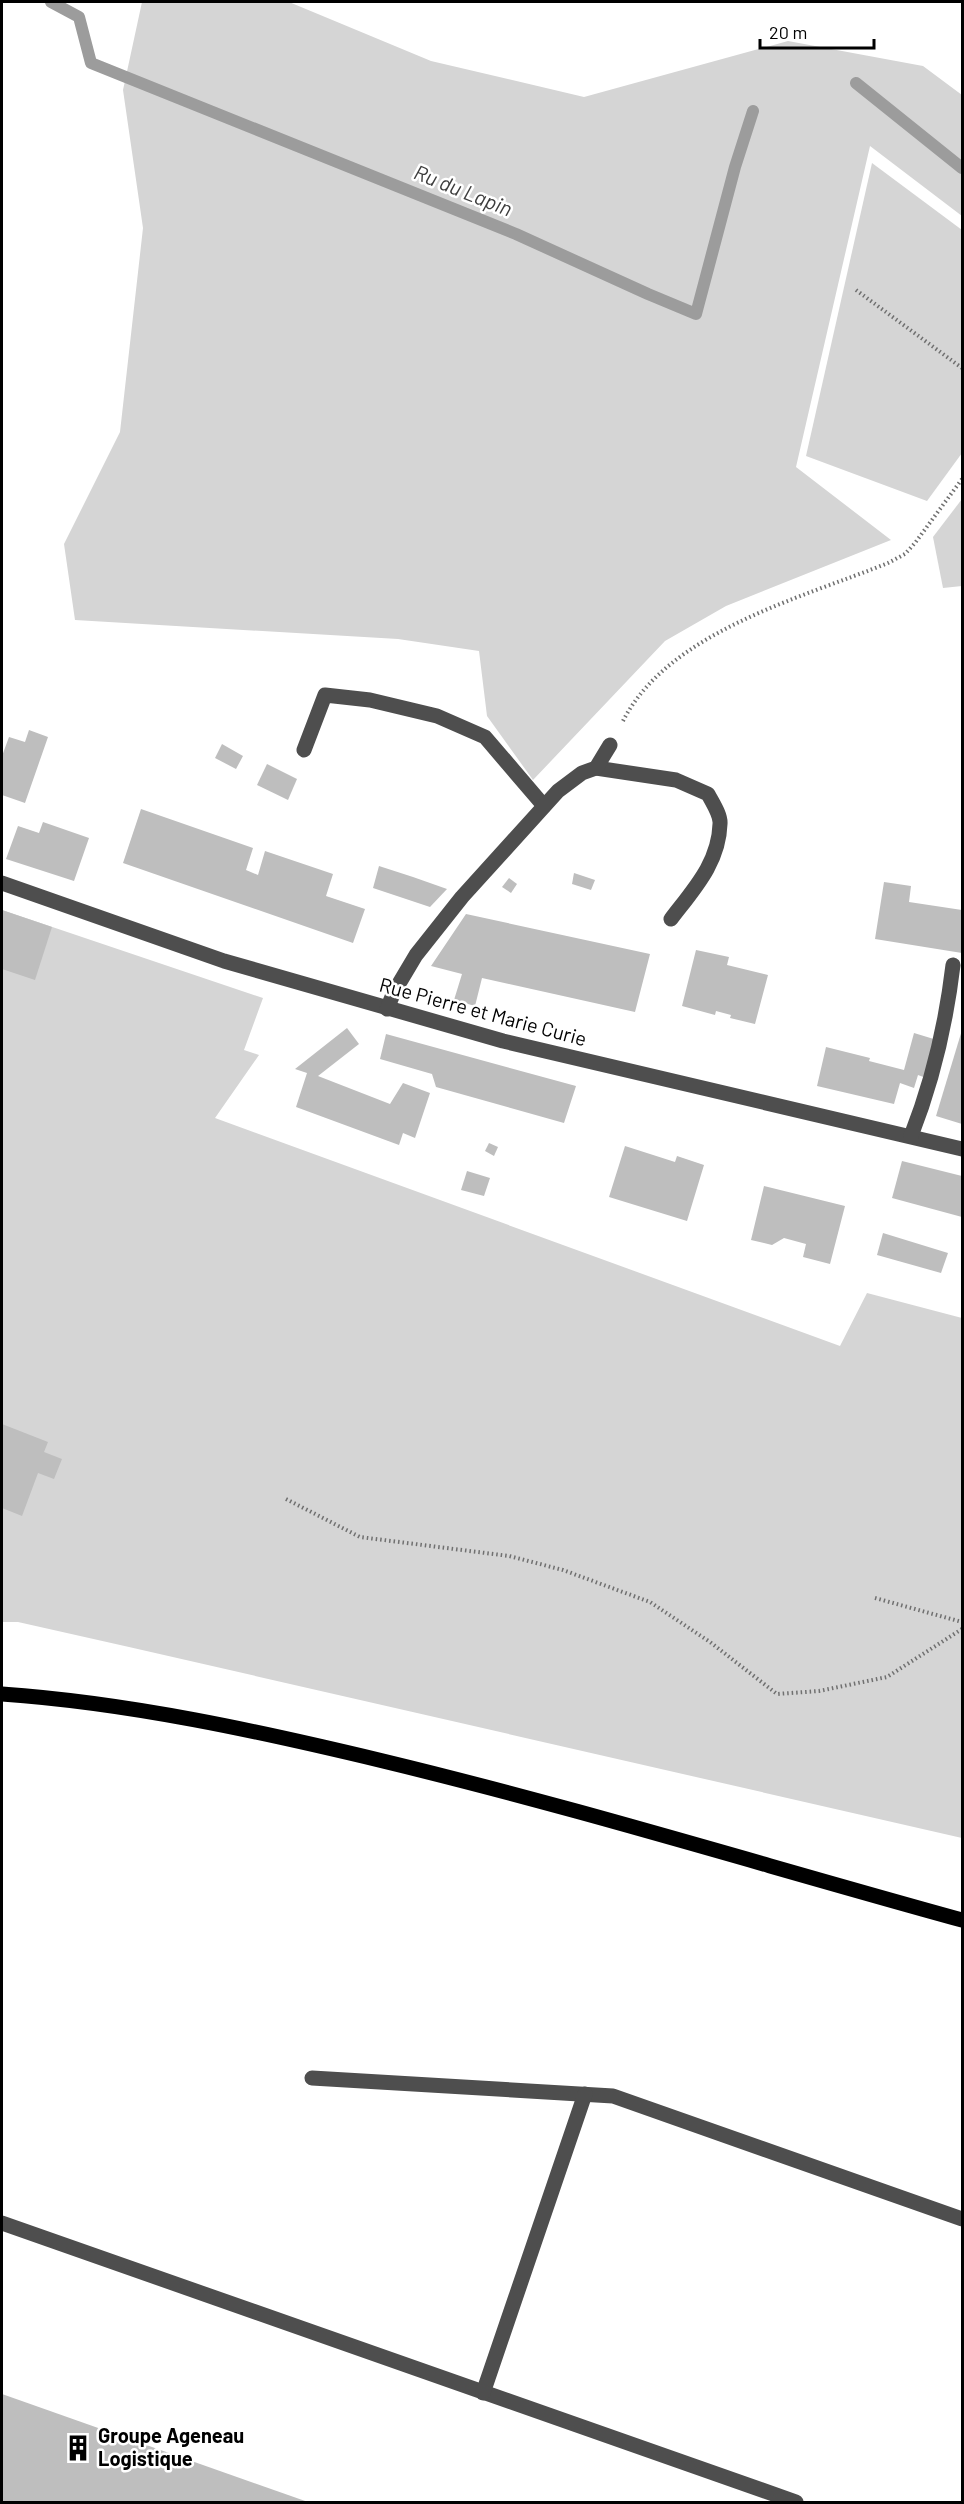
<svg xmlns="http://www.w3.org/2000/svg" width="964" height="2504" font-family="Barlow,sans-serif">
  <rect width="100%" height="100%" fill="#fff"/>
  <g fill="#d5d5d5">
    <path d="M142,2H289L431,61L584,97L788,41L923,66L962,95V216L870,146L796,467L891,540L726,606L665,641L533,780L487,716L479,651L398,639L75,620L64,544L120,432L143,228L123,90Z"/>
    <path d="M872,163L962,230V453L927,501L806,456Z"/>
    <path d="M962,499V586L943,588L933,537Z"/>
    <path d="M2,910L263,998L244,1050L259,1055L215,1118L840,1346L867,1293L962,1318V1838L129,1647L18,1622H2Z"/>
  </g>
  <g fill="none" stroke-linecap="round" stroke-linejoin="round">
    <g stroke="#9c9c9c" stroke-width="12">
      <path d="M51,2L79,17L91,63L516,234L648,294L696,314L735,167L753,111"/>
      <path d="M856,83L962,168"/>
    </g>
  </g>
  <g fill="#bebebe">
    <path d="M29,730L48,737L25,803L2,795V756L9,737L25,742Z"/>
    <path d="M222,744L243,756L236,769L215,758Z"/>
    <path d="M267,764L297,779L288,800L257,785Z"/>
    <path d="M141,809L253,848L246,870L258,875L265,851L333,874L326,896L365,909L353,943L123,863Z"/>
    <path d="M43,822L89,838L74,881L6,859L18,826L39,833Z"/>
    <path d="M379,866L413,877L447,889L430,907L373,888Z"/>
    <path d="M574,873L595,880L591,890L572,884Z"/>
    <path d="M509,878L517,884L511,893L502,887Z"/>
    <path d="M884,882L911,886L909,902L962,910V953L875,939Z"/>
    <path d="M2,910L52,927L35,980L2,969Z"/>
    <path d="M466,914L650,954L635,1012L482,978L475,1006L454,1000L462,974L431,966Z"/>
    <path d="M696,950L729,957L727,965L768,975L755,1024L730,1018L731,1015L716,1011L715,1015L682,1006Z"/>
    <path d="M347,1028L359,1044L318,1076L390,1104L403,1083L430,1093L415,1138L403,1133L399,1145L296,1107L307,1073L295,1069Z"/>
    <path d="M962,1030V1124L936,1116Z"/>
    <path d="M914,1033L937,1040L926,1078L918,1075L914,1088L900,1083L894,1104L817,1086L826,1047L870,1058L869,1061L904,1070Z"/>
    <path d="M386,1034L576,1086L564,1123L436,1087L432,1074L380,1059Z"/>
    <path d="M489,1143L498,1147L494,1156L485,1151Z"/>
    <path d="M625,1146L675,1162L677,1156L704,1165L687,1221L609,1197Z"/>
    <path d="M902,1161L962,1176V1217L892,1198Z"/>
    <path d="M467,1171L490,1178L484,1196L461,1190Z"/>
    <path d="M764,1186L845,1206L830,1264L803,1257L806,1244L784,1238L772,1245L751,1240Z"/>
    <path d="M883,1233L948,1253L941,1273L877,1255Z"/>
    <path d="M2,1424L48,1442L44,1452L62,1459L54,1479L38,1473L22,1516L2,1508Z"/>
    <path d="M2,2394L308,2502H2Z"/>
  </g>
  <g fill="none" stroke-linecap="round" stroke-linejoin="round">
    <g stroke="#707070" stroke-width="4" stroke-dasharray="1.5 3" stroke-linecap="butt">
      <path d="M856,290L962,368"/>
      <path d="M623,721C668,632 801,598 888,563L905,554L915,543L962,479"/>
      <path d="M286,1499L360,1537L509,1556L563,1570L650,1602L710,1642L777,1694L819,1691L887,1677L962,1629"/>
      <path d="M875,1598L962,1622"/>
    </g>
    <g stroke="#4e4e4e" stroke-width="15">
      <path d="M304,750L325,695L370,700L437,716L485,737L544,806"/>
      <path d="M596,768L676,780L708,794C712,802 721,815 720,824C719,863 693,890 671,919"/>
      <path d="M2,883L224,961L503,1041L962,1149"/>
      <path d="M387,1009L394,992L416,955L462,897L558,791L582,773L596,768L610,745"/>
      <path d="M911,1136C933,1080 946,1024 953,965"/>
      <path d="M312,2078L613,2096L962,2219"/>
      <path d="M2,2223L796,2502"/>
      <path d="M483,2393L585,2094"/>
    </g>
    <path stroke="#000" stroke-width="15" d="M2,1694C130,1703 258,1731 383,1761C578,1808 769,1867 962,1920"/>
  </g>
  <defs>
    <g id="building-bare" transform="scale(2.07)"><path d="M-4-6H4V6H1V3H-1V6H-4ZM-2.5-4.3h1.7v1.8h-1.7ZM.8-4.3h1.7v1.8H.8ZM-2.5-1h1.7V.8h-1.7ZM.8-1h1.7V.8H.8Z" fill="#000" stroke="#fff" stroke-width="2.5" paint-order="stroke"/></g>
  </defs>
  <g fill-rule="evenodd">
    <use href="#building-bare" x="78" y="2448"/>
  </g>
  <g text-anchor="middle" stroke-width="5" stroke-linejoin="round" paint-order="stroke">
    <g font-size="20" fill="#000" stroke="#fff">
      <text transform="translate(483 1012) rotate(15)" y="7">Rue Pierre et Marie Curie</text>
    </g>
    <g font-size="20" font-weight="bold" fill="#000" stroke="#fff" text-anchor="start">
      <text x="98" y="2443">Groupe Ageneau<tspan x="98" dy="23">Logistique</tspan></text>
    </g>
    <g font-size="21" font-style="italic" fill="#3d3d3d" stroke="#fff">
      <text transform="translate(463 191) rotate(22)" y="7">Ru du Lapin</text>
    </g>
  </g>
  <rect width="964" height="2504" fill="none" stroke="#000000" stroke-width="6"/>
  <path d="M760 39v9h114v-9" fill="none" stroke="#000000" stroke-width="3"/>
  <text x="769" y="39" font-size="18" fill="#000000" stroke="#ffffff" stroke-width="4.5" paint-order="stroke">20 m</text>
</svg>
